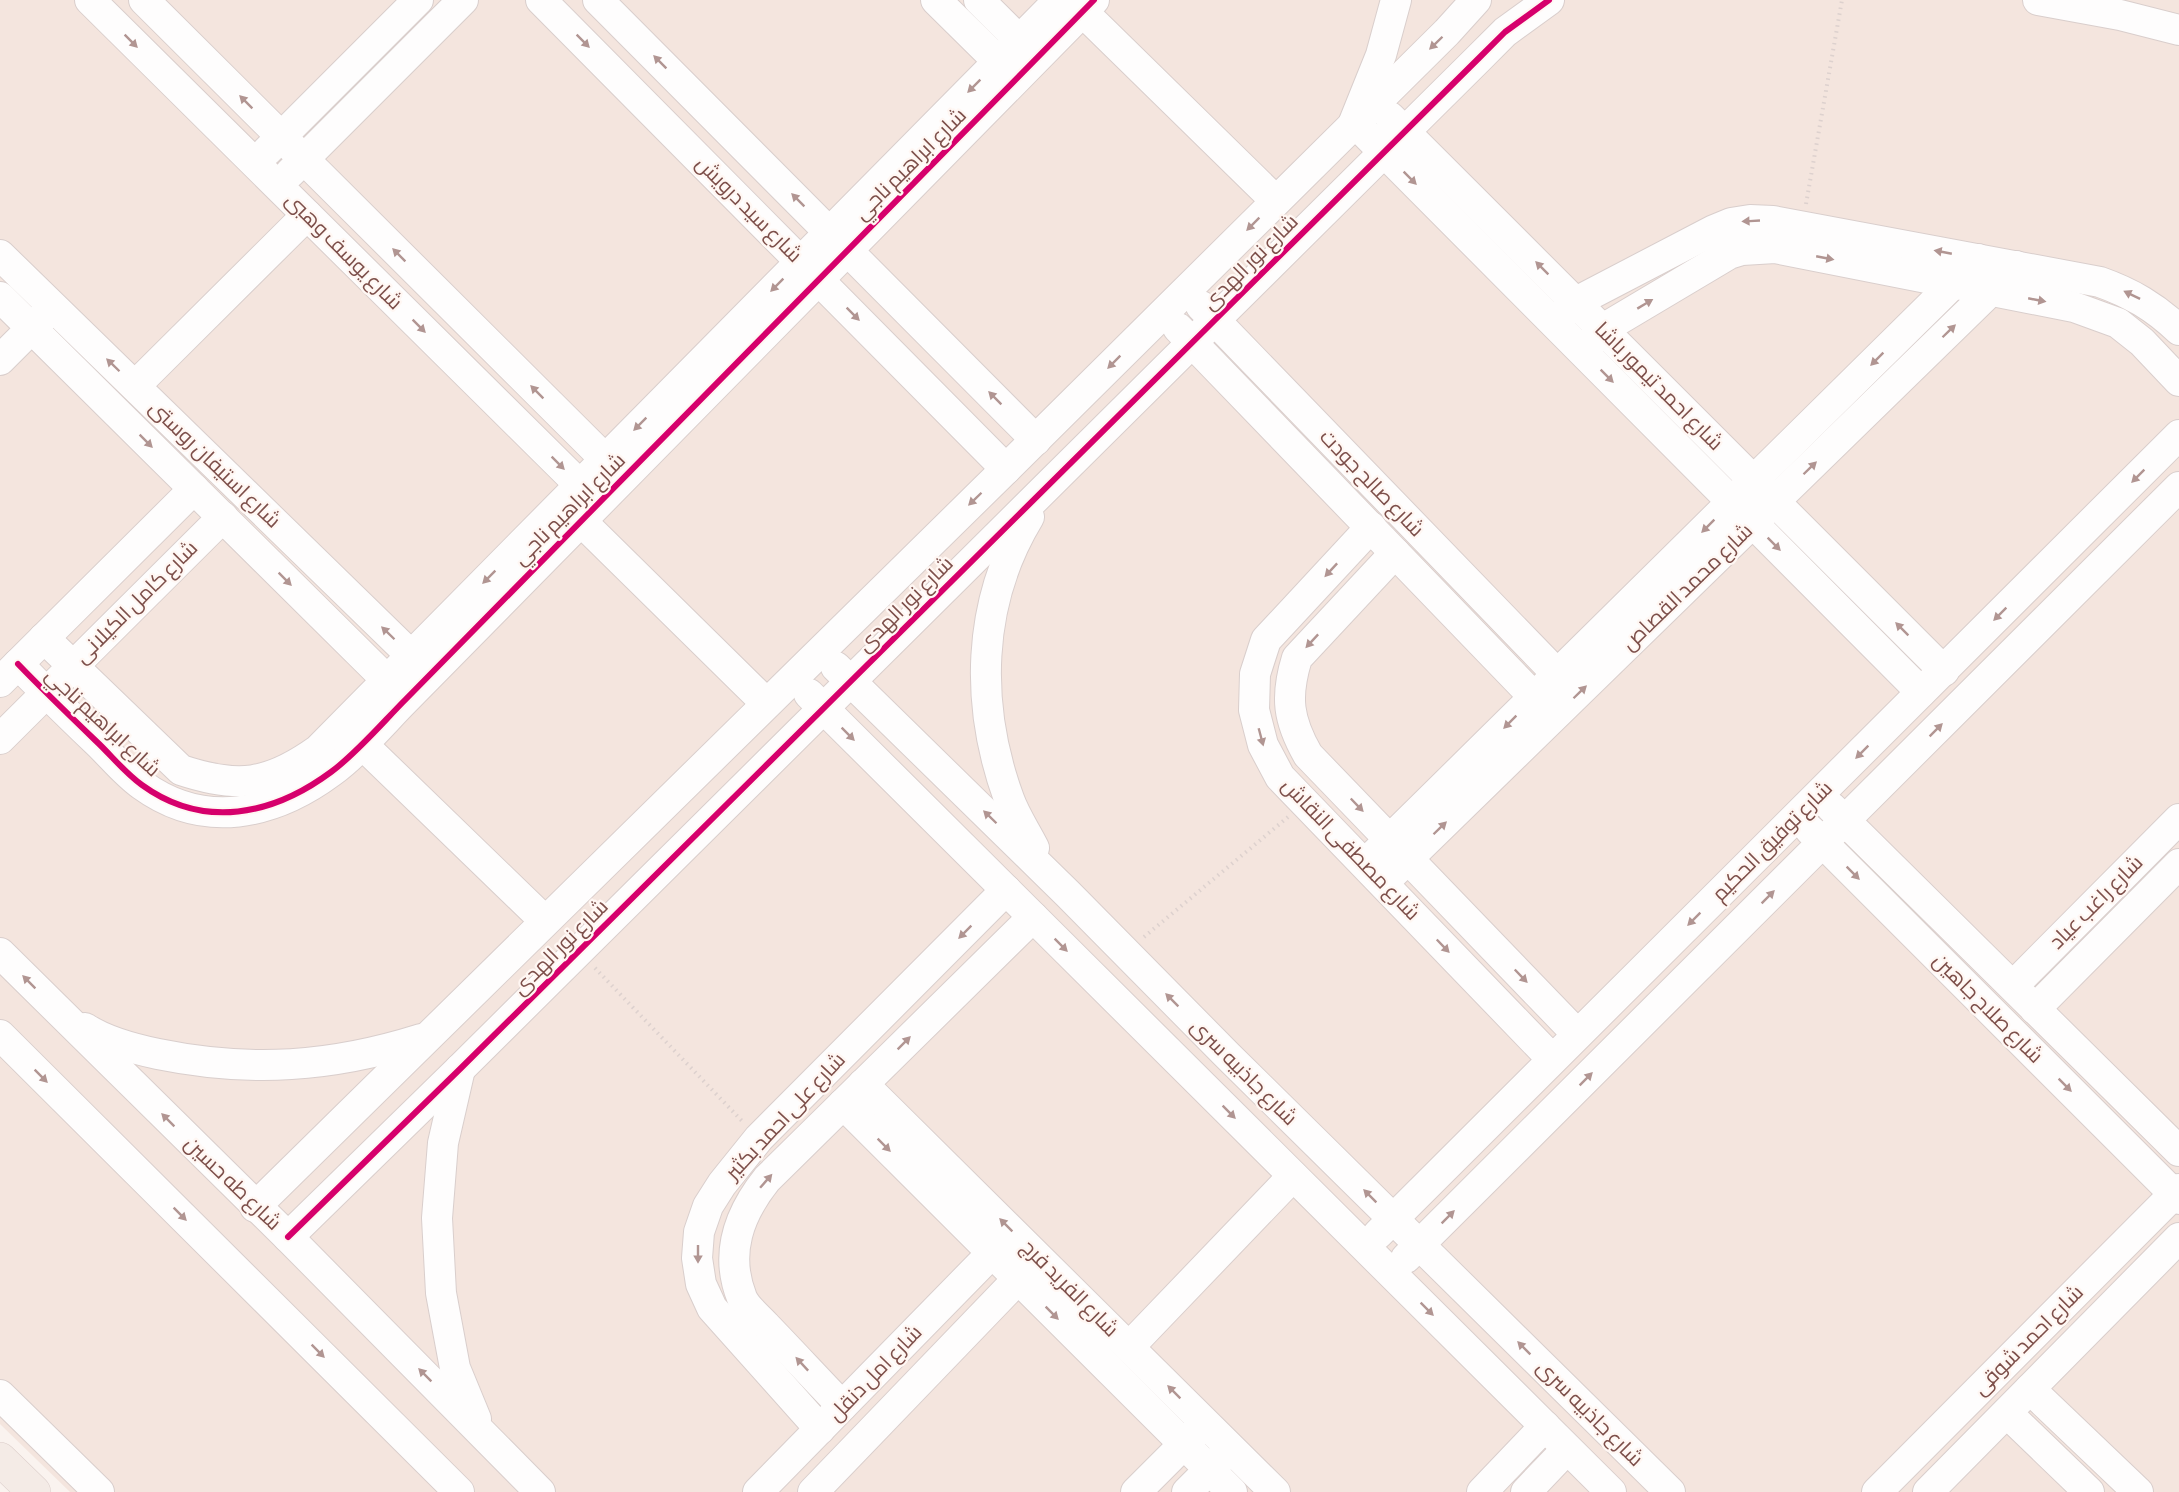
<svg xmlns="http://www.w3.org/2000/svg" width="2179" height="1492" font-family="'Asap Condensed',Cairo,sans-serif">
  <rect width="100%" height="100%" fill="#faf3ef"/>
  <path fill="#f4e5de" d="M0,0H2179V1492H70L0,1424Z"/>
  <g fill="none" stroke-linecap="round" stroke-linejoin="round">
    <g stroke="#d9cecc" stroke-width="32">
      <g id="minor">
        <path d="M90,0L593,498"/>
        <path d="M144,0L619,473"/>
        <path d="M541,0L1006,469"/>
        <path d="M598,0L1036,440"/>
        <path d="M936,0L1013,76"/>
        <path d="M979,0L1033,54"/>
        <path d="M1396,0L1381,55L1354,122L1921,692"/>
        <path d="M2038,0L2120,15L2179,30"/>
        <path d="M1083,12L1276,201"/>
        <path d="M1390,117L1944,671"/>
        <path d="M267,151L418,0"/>
        <path d="M290,173L463,0"/>
        <path d="M0,255L426,670"/>
        <path d="M0,297L401,694"/>
        <path d="M1201,306L1558,675"/>
        <path d="M1563,314L1576,302L1714,230L1731,223L1750,220L1773,221L2100,282C2131,293 2155,307 2179,330"/>
        <path d="M1178,328L1535,698"/>
        <path d="M1591,342L1603,329L1729,254L1742,250L1775,248L2074,307L2118,323L2142,342L2179,381"/>
        <path d="M0,360L45,315"/>
        <path d="M135,386L307,215"/>
        <path d="M1029,517C976,604 975,706 1009,799C1015,816 1026,832 1034,848"/>
        <path d="M581,521L766,703"/>
        <path d="M1371,527L1266,640L1255,674L1254,710L1263,745L1280,777L1552,1059"/>
        <path d="M1395,553L1297,658C1285,697 1288,720 1308,755L1577,1034"/>
        <path d="M44,638L181,770C238,789 269,785 318,750L1059,0"/>
        <path d="M18,664C43,690 70,716 96,741C111,755 125,773 142,785C204,830 273,815 331,772C356,754 384,721 406,699L1094,0"/>
        <path d="M836,667L1068,894L1227,1055L1670,1492"/>
        <path d="M0,682L194,489"/>
        <path d="M809,694L1611,1492"/>
        <path d="M0,739L223,517"/>
        <path d="M361,743L545,921"/>
        <path d="M1831,807L2179,1151"/>
        <path d="M1810,830L2179,1199"/>
        <path d="M1365,864L1978,259"/>
        <path d="M1383,883L2016,266"/>
        <path d="M0,953L288,1237L540,1492"/>
        <path d="M2013,986L2179,819"/>
        <path d="M2035,1009L2179,864"/>
        <path d="M85,1028C106,1042 134,1049 158,1054C251,1073 332,1067 421,1039"/>
        <path d="M0,1035L459,1492"/>
        <path d="M460,1069L443,1143L437,1218L441,1293L455,1368L476,1419"/>
        <path d="M863,1084L1275,1492"/>
        <path d="M843,1104L1232,1492"/>
        <path d="M255,1207L1006,469L1447,32L1476,0"/>
        <path d="M1378,1234L2179,435"/>
        <path d="M288,1237L460,1069L1480,57L1505,32L1549,0"/>
        <path d="M1406,1258L2179,487"/>
        <path d="M1129,1347L1293,1176"/>
        <path d="M2030,1389L2138,1492"/>
        <path d="M0,1395L99,1492"/>
        <path d="M842,1406C817,1380 792,1353 766,1326C759,1318 746,1308 742,1298C724,1253 739,1214 767,1179L1033,917"/>
        <path d="M2007,1413L2089,1492"/>
        <path d="M820,1429L712,1308L701,1284L697,1258L699,1232L708,1206L722,1184L759,1138L1006,890"/>
        <path d="M758,1492L992,1253"/>
        <path d="M813,1492L1018,1279"/>
        <path d="M1136,1492L1197,1431"/>
        <path d="M1187,1492L1223,1456"/>
        <path d="M1482,1492L1545,1426"/>
        <path d="M1526,1492L1567,1449"/>
        <path d="M1877,1492L2179,1189"/>
        <path d="M1928,1492L2179,1238"/>
      </g>
    </g>
    <g stroke="#dccecb" stroke-width="34">
      <path id="major" d="M0,1459L34,1492"/>
    </g>
    <g stroke="#ddd1ce" stroke-width="4" stroke-dasharray="1.5 4.5" stroke-linecap="butt">
      <path d="M1806,204L1842,0"/>
      <path d="M1144,937L1288,817"/>
      <path d="M595,968L743,1122"/>
    </g>
    <use href="#minor" stroke="#fefdfd" stroke-width="30"/>
    <use href="#major" stroke="#f4ebe6" stroke-width="33"/>
    <g stroke="#fff7f3" stroke-width="10">
      <g id="cycleway">
        <path d="M18,664C43,690 70,716 96,741C111,755 125,773 142,785C204,830 273,815 331,772C356,754 384,721 406,699L1094,0"/>
        <path d="M288,1237L460,1069L1480,57L1505,32L1549,0"/>
      </g>
    </g>
    <use href="#cycleway" stroke="#d6006c" stroke-width="6"/>
  </g>
  <defs><path id="oneway-solid" d="M-6-.8H1V-3.2L6.5 0L1 3.2V.8H-6Z" transform="scale(1.5)"/></defs>
  <g fill="#b19592">
    <use href="#oneway-solid" transform="translate(131 41) rotate(45)"/>
    <use href="#oneway-solid" transform="translate(583 41) rotate(45)"/>
    <use href="#oneway-solid" transform="translate(1436 43) rotate(136)"/>
    <use href="#oneway-solid" transform="translate(660 62) rotate(-135)"/>
    <use href="#oneway-solid" transform="translate(974 86) rotate(135)"/>
    <use href="#oneway-solid" transform="translate(246 102) rotate(-135)"/>
    <use href="#oneway-solid" transform="translate(1410 178) rotate(45)"/>
    <use href="#oneway-solid" transform="translate(798 200) rotate(-135)"/>
    <use href="#oneway-solid" transform="translate(1751 221) rotate(177)"/>
    <use href="#oneway-solid" transform="translate(1253 224) rotate(135)"/>
    <use href="#oneway-solid" transform="translate(1943 252) rotate(-169)"/>
    <use href="#oneway-solid" transform="translate(399 255) rotate(-135)"/>
    <use href="#oneway-solid" transform="translate(1825 258) rotate(11)"/>
    <use href="#oneway-solid" transform="translate(1542 268) rotate(-135)"/>
    <use href="#oneway-solid" transform="translate(777 285) rotate(135)"/>
    <use href="#oneway-solid" transform="translate(2132 295) rotate(-154)"/>
    <use href="#oneway-solid" transform="translate(2037 300) rotate(11)"/>
    <use href="#oneway-solid" transform="translate(1645 304) rotate(-31)"/>
    <use href="#oneway-solid" transform="translate(853 314) rotate(45)"/>
    <use href="#oneway-solid" transform="translate(419 326) rotate(45)"/>
    <use href="#oneway-solid" transform="translate(1949 331) rotate(-44)"/>
    <use href="#oneway-solid" transform="translate(1877 359) rotate(135)"/>
    <use href="#oneway-solid" transform="translate(1114 362) rotate(135)"/>
    <use href="#oneway-solid" transform="translate(113 365) rotate(-136)"/>
    <use href="#oneway-solid" transform="translate(1607 376) rotate(45)"/>
    <use href="#oneway-solid" transform="translate(537 392) rotate(-135)"/>
    <use href="#oneway-solid" transform="translate(995 398) rotate(-135)"/>
    <use href="#oneway-solid" transform="translate(640 424) rotate(135)"/>
    <use href="#oneway-solid" transform="translate(146 441) rotate(45)"/>
    <use href="#oneway-solid" transform="translate(558 463) rotate(45)"/>
    <use href="#oneway-solid" transform="translate(1810 468) rotate(-44)"/>
    <use href="#oneway-solid" transform="translate(2138 476) rotate(135)"/>
    <use href="#oneway-solid" transform="translate(975 499) rotate(136)"/>
    <use href="#oneway-solid" transform="translate(1708 526) rotate(135)"/>
    <use href="#oneway-solid" transform="translate(1774 544) rotate(45)"/>
    <use href="#oneway-solid" transform="translate(1331 570) rotate(133)"/>
    <use href="#oneway-solid" transform="translate(489 577) rotate(135)"/>
    <use href="#oneway-solid" transform="translate(285 579) rotate(45)"/>
    <use href="#oneway-solid" transform="translate(2000 614) rotate(135)"/>
    <use href="#oneway-solid" transform="translate(1902 629) rotate(-135)"/>
    <use href="#oneway-solid" transform="translate(388 633) rotate(-136)"/>
    <use href="#oneway-solid" transform="translate(1312 641) rotate(133)"/>
    <use href="#oneway-solid" transform="translate(1580 692) rotate(-44)"/>
    <use href="#oneway-solid" transform="translate(1510 722) rotate(135)"/>
    <use href="#oneway-solid" transform="translate(1936 730) rotate(-45)"/>
    <use href="#oneway-solid" transform="translate(848 734) rotate(45)"/>
    <use href="#oneway-solid" transform="translate(1261 737) rotate(75)"/>
    <use href="#oneway-solid" transform="translate(1862 752) rotate(135)"/>
    <use href="#oneway-solid" transform="translate(1357 805) rotate(46)"/>
    <use href="#oneway-solid" transform="translate(990 817) rotate(-136)"/>
    <use href="#oneway-solid" transform="translate(1440 828) rotate(-44)"/>
    <use href="#oneway-solid" transform="translate(1853 873) rotate(45)"/>
    <use href="#oneway-solid" transform="translate(1768 897) rotate(-45)"/>
    <use href="#oneway-solid" transform="translate(1694 919) rotate(135)"/>
    <use href="#oneway-solid" transform="translate(965 932) rotate(135)"/>
    <use href="#oneway-solid" transform="translate(1061 945) rotate(45)"/>
    <use href="#oneway-solid" transform="translate(1443 946) rotate(46)"/>
    <use href="#oneway-solid" transform="translate(1521 976) rotate(46)"/>
    <use href="#oneway-solid" transform="translate(29 982) rotate(-135)"/>
    <use href="#oneway-solid" transform="translate(1172 1000) rotate(-135)"/>
    <use href="#oneway-solid" transform="translate(904 1043) rotate(-45)"/>
    <use href="#oneway-solid" transform="translate(41 1076) rotate(45)"/>
    <use href="#oneway-solid" transform="translate(1586 1079) rotate(-45)"/>
    <use href="#oneway-solid" transform="translate(2065 1085) rotate(45)"/>
    <use href="#oneway-solid" transform="translate(1229 1112) rotate(45)"/>
    <use href="#oneway-solid" transform="translate(168 1120) rotate(-135)"/>
    <use href="#oneway-solid" transform="translate(884 1145) rotate(45)"/>
    <use href="#oneway-solid" transform="translate(766 1181) rotate(-49)"/>
    <use href="#oneway-solid" transform="translate(1370 1196) rotate(-135)"/>
    <use href="#oneway-solid" transform="translate(180 1214) rotate(45)"/>
    <use href="#oneway-solid" transform="translate(1448 1217) rotate(-45)"/>
    <use href="#oneway-solid" transform="translate(1006 1225) rotate(-135)"/>
    <use href="#oneway-solid" transform="translate(698 1254) rotate(90)"/>
    <use href="#oneway-solid" transform="translate(1427 1309) rotate(45)"/>
    <use href="#oneway-solid" transform="translate(1052 1313) rotate(45)"/>
    <use href="#oneway-solid" transform="translate(1524 1348) rotate(-135)"/>
    <use href="#oneway-solid" transform="translate(318 1351) rotate(45)"/>
    <use href="#oneway-solid" transform="translate(802 1364) rotate(-133)"/>
    <use href="#oneway-solid" transform="translate(425 1375) rotate(-135)"/>
    <use href="#oneway-solid" transform="translate(1174 1392) rotate(-135)"/>
  </g>
  <g text-anchor="middle" stroke-width="4.5" stroke-linejoin="round" paint-order="stroke">
    <g font-size="21" fill="#7d4f4a" stroke="#fff7f3">
      <text transform="translate(910 164) rotate(-45)" y="7">شارع ابراهيم ناجي</text>
      <text transform="translate(749 209) rotate(45)" y="7">شارع سيد درويش</text>
      <text transform="translate(344 251) rotate(45)" y="7">شارع يوسف وهبى</text>
      <text transform="translate(1250 262) rotate(-45)" y="7">شارع نور الهدى</text>
      <text transform="translate(1659 386) rotate(45)" y="7">شارع احمد تيمور باشا</text>
      <text transform="translate(215 464) rotate(44)" y="7">شارع استيفان روستى</text>
      <text transform="translate(1372 483) rotate(46)" y="7">شارع صالح جودت</text>
      <text transform="translate(569 509) rotate(-45)" y="7">شارع ابراهيم ناجي</text>
      <text transform="translate(1687 587) rotate(-44)" y="7">شارع محمد القصاص</text>
      <text transform="translate(136 602) rotate(-45)" y="7">شارع كامل الكيلانى</text>
      <text transform="translate(905 604) rotate(-45)" y="7">شارع نور الهدى</text>
      <text transform="translate(103 722) rotate(43)" y="7">شارع ابراهيم ناجي</text>
      <text transform="translate(1772 841) rotate(-45)" y="7">شارع توفيق الحكيم</text>
      <text transform="translate(1351 849) rotate(46)" y="7">شارع مصطفى النقاش</text>
      <text transform="translate(2096 902) rotate(-45)" y="7">شارع راغب عياد</text>
      <text transform="translate(560 947) rotate(-45)" y="7">شارع نور الهدى</text>
      <text transform="translate(1988 1008) rotate(45)" y="7">شارع صلاح جاهين</text>
      <text transform="translate(1244 1072) rotate(45)" y="7">شارع جاذبيه سرى</text>
      <text transform="translate(785 1116) rotate(-47)" y="7">شارع على احمد بكثير</text>
      <text transform="translate(233 1183) rotate(44)" y="7">شارع طه حسين</text>
      <text transform="translate(1070 1288) rotate(45)" y="7">شارع الفريد فرج</text>
      <text transform="translate(2028 1340) rotate(-45)" y="7">شارع احمد شوقى</text>
      <text transform="translate(875 1373) rotate(-46)" y="7">شارع امل دنقل</text>
      <text transform="translate(1590 1413) rotate(45)" y="7">شارع جاذبيه سرى</text>
    </g>
  </g>
</svg>
